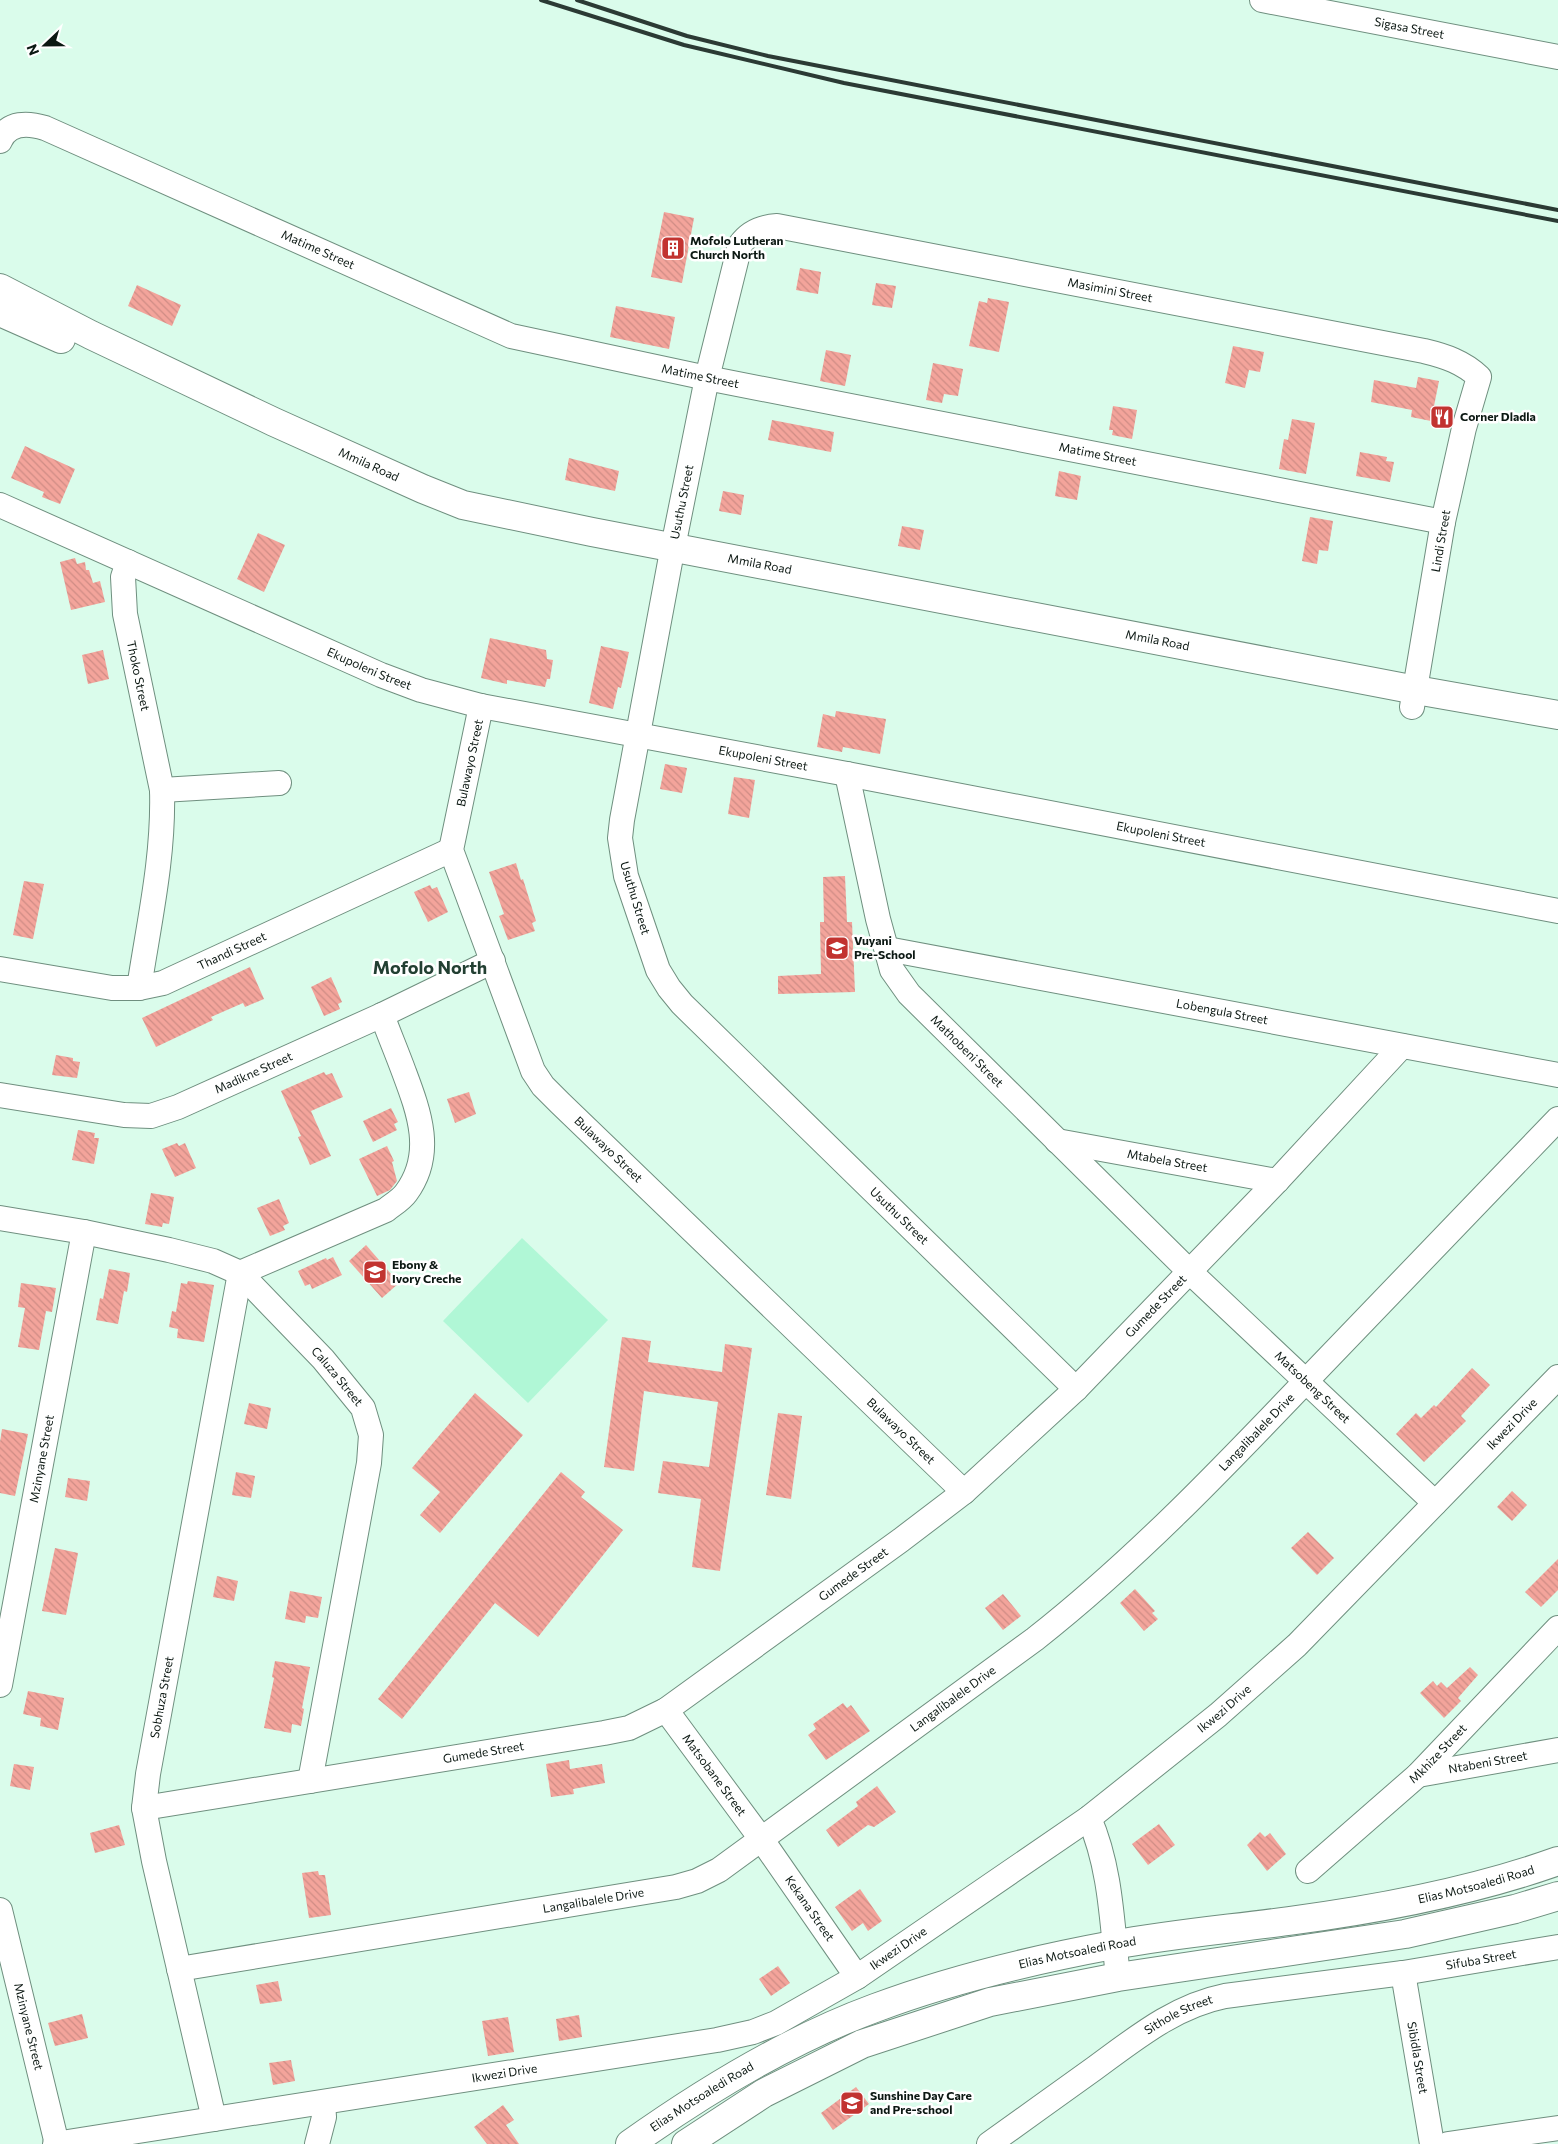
<svg xmlns="http://www.w3.org/2000/svg" width="1558" height="2144" font-family="Commissioner,sans-serif">
  <defs>
    <pattern id="building-back-hatch" width="6" height="6" patternUnits="userSpaceOnUse" patternTransform="scale(1.25)"><rect width="6" height="6" fill="#f3a49b"/><path d="M-1 5l2 2M0 0l6 6M5-1l2 2" fill="none" stroke="#cf8c85"/></pattern>
  </defs>
  <rect width="100%" height="100%" fill="#dafceb"/>
  <path fill="#b0f7d6" d="M522,1238L608,1320L528,1403L443,1321Z"/>
  <g fill="url(#building-back-hatch)">
    <path d="M664,212L694,218L682,283L651,277Z"/>
    <path d="M800,268L821,272L818,294L796,290Z"/>
    <path d="M876,283L896,286L892,308L872,305Z"/>
    <path d="M137,285L181,305L172,326L128,306Z"/>
    <path d="M988,298L1009,302L999,352L969,346L979,301L987,303Z"/>
    <path d="M616,306L675,317L669,349L610,337Z"/>
    <path d="M1233,346L1264,352L1260,372L1249,370L1245,388L1225,383Z"/>
    <path d="M826,350L851,355L845,386L820,381Z"/>
    <path d="M933,363L963,369L958,396L944,394L942,403L926,400Z"/>
    <path d="M1418,377L1439,381L1431,421L1411,417L1412,410L1371,402L1374,380L1416,388Z"/>
    <path d="M1113,406L1137,410L1132,439L1112,435L1113,430H1109Z"/>
    <path d="M1292,419L1315,423L1306,474L1279,469L1284,439L1288,440Z"/>
    <path d="M772,420L834,432L831,452L768,440Z"/>
    <path d="M25,446L75,469L60,504L42,497L44,492L11,478Z"/>
    <path d="M1360,452L1387,457L1386,461L1394,462L1390,482L1356,476Z"/>
    <path d="M569,458L619,471L615,491L565,480Z"/>
    <path d="M1059,471L1081,476L1077,500L1055,496Z"/>
    <path d="M723,491L744,495L741,515L719,511Z"/>
    <path d="M1310,517L1333,521L1328,551L1319,550L1317,564L1302,561Z"/>
    <path d="M902,526L924,530L920,550L898,546Z"/>
    <path d="M258,533L285,545L264,592L237,579Z"/>
    <path d="M75,558L77,564L85,562L86,570H89L93,583L100,581L105,602L71,610L60,562Z"/>
    <path d="M490,638L546,650L547,659L553,660L550,679H547L545,687L507,680V684L481,678Z"/>
    <path d="M601,646L629,652L621,688L618,687L613,709L589,703Z"/>
    <path d="M103,650L109,679L88,684L82,655Z"/>
    <path d="M836,711L886,719L880,754L843,747L842,752L817,747L823,714L835,717Z"/>
    <path d="M665,764L687,768L682,793L660,789Z"/>
    <path d="M734,777L755,780L749,818L728,814Z"/>
    <path d="M516,863L521,880L523,879L536,921L532,923L535,931L508,940L499,916L504,914L489,872Z"/>
    <path d="M845,876L847,922H852L855,992L778,994V976L821,974L820,922H824L823,877Z"/>
    <path d="M24,881L44,884L33,939L13,935Z"/>
    <path d="M430,885L432,889L437,887L448,912L428,922L414,892Z"/>
    <path d="M250,967L264,999L245,1007L243,1003L211,1017L213,1020L156,1047L142,1018Z"/>
    <path d="M331,977L342,1002L338,1004L340,1009L324,1016L311,987Z"/>
    <path d="M56,1055L73,1058V1061L80,1062L77,1078L52,1075Z"/>
    <path d="M324,1072L326,1075L332,1073L343,1097L311,1111L331,1156L310,1165L298,1137L301,1136L281,1091Z"/>
    <path d="M469,1092L476,1114L455,1123L447,1099Z"/>
    <path d="M391,1108L398,1122L394,1124L397,1130L373,1142L363,1121Z"/>
    <path d="M78,1130L95,1133L94,1138H99L94,1164L72,1160Z"/>
    <path d="M177,1143L179,1146L185,1143L196,1168L175,1177L162,1149Z"/>
    <path d="M387,1146L394,1161L392,1162L397,1181L390,1190L377,1196L359,1159Z"/>
    <path d="M151,1193L174,1197L169,1224L163,1223L162,1227L145,1224Z"/>
    <path d="M279,1199L289,1223L283,1226L285,1230L270,1236L257,1208Z"/>
    <path d="M366,1245L399,1283L382,1298L349,1261Z"/>
    <path d="M333,1257L342,1275L312,1289L310,1284L305,1286L298,1271L326,1258L327,1260Z"/>
    <path d="M109,1269L130,1273L127,1292L124,1291L118,1324L96,1320L100,1298L103,1299Z"/>
    <path d="M188,1281L214,1285L204,1342L177,1338L178,1329L169,1327L172,1311L176,1312L181,1283L187,1284Z"/>
    <path d="M21,1283L56,1288L52,1312L46,1311L39,1350L18,1347L25,1308L18,1307Z"/>
    <path d="M622,1337L651,1341L648,1362L722,1372L725,1344L752,1348L720,1571L692,1567L701,1499L658,1493L663,1461L709,1467L718,1402L644,1391L634,1471L604,1467Z"/>
    <path d="M1472,1368L1490,1385L1461,1416L1466,1421L1424,1462L1396,1434L1416,1413L1421,1418L1434,1405L1436,1407Z"/>
    <path d="M475,1393L523,1435L440,1533L420,1515L440,1492L412,1468Z"/>
    <path d="M249,1403L271,1408L267,1429L244,1424Z"/>
    <path d="M778,1413L802,1416L791,1499L766,1495Z"/>
    <path d="M2,1429L28,1434L15,1496L0,1493V1442Z"/>
    <path d="M236,1472L255,1476L251,1498L232,1495Z"/>
    <path d="M561,1472L585,1492L581,1497L623,1530L538,1637L495,1603L402,1719L378,1699Z"/>
    <path d="M68,1478L90,1481L87,1501L65,1497Z"/>
    <path d="M1512,1491L1527,1505L1512,1521L1497,1507Z"/>
    <path d="M1308,1532L1334,1558L1317,1575L1291,1548Z"/>
    <path d="M55,1548L78,1553L66,1615L42,1611Z"/>
    <path d="M1558,1559V1590L1541,1607L1525,1592Z"/>
    <path d="M217,1576L238,1581L234,1601L213,1597Z"/>
    <path d="M1135,1589L1155,1611L1152,1613L1158,1619L1144,1631L1120,1603Z"/>
    <path d="M290,1591L322,1597L318,1618L306,1616L305,1623L285,1619Z"/>
    <path d="M1003,1594L1021,1616L1003,1630L985,1608Z"/>
    <path d="M275,1661L310,1667L302,1708L304,1709L301,1726L292,1724L291,1733L264,1728L274,1678L272,1677Z"/>
    <path d="M1470,1667L1478,1675L1458,1698L1461,1701L1444,1718L1420,1693L1433,1681L1437,1686L1441,1682L1447,1688Z"/>
    <path d="M28,1691L64,1698L58,1730L40,1726L41,1718L23,1714Z"/>
    <path d="M843,1703L847,1708L851,1705L870,1731L826,1760L808,1735L816,1729L813,1724Z"/>
    <path d="M569,1760L570,1769L602,1764L605,1783L573,1789L574,1794L551,1797L546,1764Z"/>
    <path d="M14,1764L34,1767L30,1790L10,1786Z"/>
    <path d="M877,1786L896,1812L874,1827L868,1825L838,1847L826,1830L858,1806L856,1802Z"/>
    <path d="M1159,1824L1175,1845L1148,1865L1132,1844Z"/>
    <path d="M119,1825L125,1845L95,1853L90,1833Z"/>
    <path d="M1260,1832L1265,1837L1270,1833L1286,1854L1267,1871L1247,1845Z"/>
    <path d="M318,1871L319,1875H325L331,1915L309,1918L302,1873Z"/>
    <path d="M860,1889L882,1921L868,1931L863,1923L852,1931L835,1907Z"/>
    <path d="M778,1966L790,1983L771,1996L759,1979Z"/>
    <path d="M278,1981L282,2001L260,2004L256,1985Z"/>
    <path d="M82,2014L88,2038L55,2046L48,2023Z"/>
    <path d="M579,2015L582,2037L559,2041L556,2019Z"/>
    <path d="M508,2017L514,2052L488,2056L482,2021Z"/>
    <path d="M291,2060L295,2081L273,2085L269,2063Z"/>
    <path d="M856,2087L869,2104L833,2130L821,2113Z"/>
    <path d="M503,2105L514,2120L506,2125L519,2144H487L474,2127Z"/>
  </g>
  <g fill="none" stroke-linecap="round" stroke-linejoin="round">
    <g stroke="#6f8f7f" stroke-width="26">
      <g id="minor">
        <path id="s1" d="M1262,0L1558,57"/>
        <path id="s2" d="M0,141C8,121 29,123 45,128L511,336L707,378L1443,522"/>
        <path id="s3" d="M0,505L381,675L421,690L481,706L847,774L1558,911"/>
        <path id="s4" d="M128,562L123,577L125,614L162,790C164,857 149,922 139,988"/>
        <path id="s5" d="M481,706L451,850L533,1071L543,1086L560,1103L964,1492"/>
        <path id="s6" d="M847,774L878,919L892,970L909,994L1190,1272L1435,1503"/>
        <path d="M162,790L279,783"/>
        <path id="s7" d="M887,949L1558,1075"/>
        <path id="s8" d="M0,969L112,988H139L163,983L451,850"/>
        <path id="s9" d="M0,1095L124,1115L151,1116L178,1107L382,1015L493,961"/>
        <path id="s10" d="M1057,1141L1277,1181"/>
        <path id="s11" d="M0,1218L84,1232L169,1250L213,1261L240,1273L323,1359L363,1408L371,1435L369,1463L310,1781"/>
        <path id="s12" d="M1076,1389L682,1004L669,988L658,970L626,876L620,838L622,820L670,562L707,378L740,245C749,232 761,227 777,226L1424,351C1445,356 1463,362 1479,377L1464,428L1443,522L1412,707"/>
        <path id="s13" d="M0,1685L84,1232"/>
        <path id="s14" d="M666,1710L762,1840L857,1977"/>
        <path id="s15" d="M1418,1775L1558,1750"/>
        <path id="s16" d="M144,1808L604,1733L629,1728L666,1710L901,1540L964,1492L1076,1389L1277,1181L1402,1046"/>
        <path d="M1089,1818C1111,1868 1112,1924 1118,1977"/>
        <path id="s17" d="M1308,1871L1418,1775L1558,1628"/>
        <path id="s18" d="M0,1910L57,2144"/>
        <path id="s19" d="M179,1969L676,1887L697,1881L719,1870L1035,1639C1134,1561 1220,1471 1306,1381C1390,1293 1474,1206 1558,1119"/>
        <path id="s20" d="M1403,1973L1432,2144"/>
        <path id="s21" d="M214,2119L154,1861L144,1808L148,1774L240,1273L386,1210C392,1205 401,1200 406,1193C435,1154 419,1112 404,1072C397,1053 389,1034 382,1015"/>
        <path id="s22" d="M55,2144L717,2040L753,2032L776,2023L857,1977L1089,1818L1218,1715L1297,1645L1558,1377"/>
        <path d="M317,2144L324,2117L323,2103"/>
        <path id="s23" d="M989,2144C1024,2119 1060,2093 1095,2068C1136,2038 1175,2006 1225,1996L1403,1973L1558,1947"/>
        <path d="M1448,2144L1558,2128"/>
      </g>
    </g>
    <g stroke="#6f8f7f" stroke-width="30">
      <g id="secondary">
        <path id="s24" d="M0,288L91,335L274,422L423,489L463,505L592,532L1416,690L1558,715"/>
        <path d="M0,312L61,339"/>
        <path id="s25" d="M630,2144C706,2090 788,2040 875,2008C952,1979 1032,1960 1113,1945C1171,1934 1231,1929 1289,1921C1380,1909 1471,1892 1558,1861"/>
        <path d="M686,2144L764,2093L862,2044L990,2002L1118,1977L1405,1934L1515,1909L1558,1896"/>
      </g>
    </g>
    <use href="#minor" stroke="#fff" stroke-width="24"/>
    <use href="#secondary" stroke="#fff" stroke-width="28"/>
    <g stroke="#2b3a34" stroke-width="4">
      <path d="M541,0L684,45L844,83L1558,221"/>
      <path d="M577,0L687,36L768,56L1558,210"/>
    </g>
  </g>
  <defs>
    <g id="building-square" transform="scale(1.25)"><rect x="-9" y="-9" width="18" height="18" rx="4" fill="#c23330" stroke="#fff"/><path d="M-4-6H4V6H1V3H-1V6H-4ZM-2.5-4.3h1.7v1.8h-1.7ZM.8-4.3h1.7v1.8H.8ZM-2.5-1h1.7V.8h-1.7ZM.8-1h1.7V.8H.8Z" fill="#fff"/></g>
    <g id="restaurant-square" transform="scale(1.25)"><rect x="-9" y="-9" width="18" height="18" rx="4" fill="#c23330" stroke="#fff"/><path d="M-5-6h1v4h1v-4h1v4h1v-4h1v5L-1.5 .5V6h-2V.5L-5-1ZM5-6V6H3V1.5H1.5Q1.5-4 5-6Z" fill="#fff"/></g>
    <g id="school-square" transform="scale(1.25)"><rect x="-9" y="-9" width="18" height="18" rx="4" fill="#c23330" stroke="#fff"/><path d="M0-5L7-2L0 1L-7-2ZM-4 1L0 2.5L4 1V4Q0 6-4 4Z" fill="#fff"/></g>
  </defs>
  <g fill-rule="evenodd">
    <use href="#building-square" x="673" y="248"/>
    <use href="#restaurant-square" x="1442" y="417"/>
    <use href="#school-square" x="837" y="948"/>
    <use href="#school-square" x="375" y="1272"/>
    <use href="#school-square" x="852" y="2103"/>
  </g>
  <g text-anchor="middle" stroke-width="5" stroke-linejoin="round" paint-order="stroke">
    <g font-size="12" fill="#0c1813" stroke="#fff">
      <text dy="4" stroke="none"><textPath href="#s1" startOffset="150">Sigasa Street</textPath></text>
      <text dy="4" stroke="none"><textPath href="#s2" startOffset="351">Matime Street</textPath></text>
      <text dy="4" stroke="none"><textPath href="#s12" startOffset="1718">Masimini Street</textPath></text>
      <text dy="4" stroke="none"><textPath href="#s2" startOffset="756">Matime Street</textPath></text>
      <text dy="4" stroke="none"><textPath href="#s2" startOffset="1161">Matime Street</textPath></text>
      <text dy="4" stroke="none"><textPath href="#s24" startOffset="409">Mmila Road</textPath></text>
      <text dy="4" stroke="none"><textPath href="#s12" startOffset="1072">Usuthu Street</textPath></text>
      <text transform="translate(1441 541) rotate(-80)" y="4">Lindi Street</text>
      <text dy="4" stroke="none"><textPath href="#s24" startOffset="814">Mmila Road</textPath></text>
      <text dy="4" stroke="none"><textPath href="#s24" startOffset="1219">Mmila Road</textPath></text>
      <text dy="4" stroke="none"><textPath href="#s3" startOffset="404">Ekupoleni Street</textPath></text>
      <text dy="4" stroke="none"><textPath href="#s4" startOffset="116">Thoko Street</textPath></text>
      <text dy="4" stroke="none"><textPath href="#s3" startOffset="809">Ekupoleni Street</textPath></text>
      <text transform="translate(470 763) rotate(-78)" y="4">Bulawayo Street</text>
      <text dy="4" stroke="none"><textPath href="#s3" startOffset="1214">Ekupoleni Street</textPath></text>
      <text transform="translate(635 898) rotate(73)" y="4">Usuthu Street</text>
      <text dy="4" stroke="none"><textPath href="#s8" startOffset="241">Thandi Street</textPath></text>
      <text dy="4" stroke="none"><textPath href="#s7" startOffset="341">Lobengula Street</textPath></text>
      <text dy="4" stroke="none"><textPath href="#s6" startOffset="312">Mathobeni Street</textPath></text>
      <text dy="4" stroke="none"><textPath href="#s9" startOffset="264">Madikne Street</textPath></text>
      <text dy="4" stroke="none"><textPath href="#s5" startOffset="492">Bulawayo Street</textPath></text>
      <text dy="4" stroke="none"><textPath href="#s10" startOffset="112">Mtabela Street</textPath></text>
      <text transform="translate(899 1216) rotate(44)" y="4">Usuthu Street</text>
      <text dy="4" stroke="none"><textPath href="#s16" startOffset="1169">Gumede Street</textPath></text>
      <text dy="4" stroke="none"><textPath href="#s11" startOffset="389">Caluza Street</textPath></text>
      <text dy="4" stroke="none"><textPath href="#s6" startOffset="794">Matsobeng Street</textPath></text>
      <text dy="4" stroke="none"><textPath href="#s22" startOffset="1685">Ikwezi Drive</textPath></text>
      <text dy="4" stroke="none"><textPath href="#s5" startOffset="898">Bulawayo Street</textPath></text>
      <text dy="4" stroke="none"><textPath href="#s19" startOffset="1245">Langalibalele Drive</textPath></text>
      <text dy="4" stroke="none"><textPath href="#s13" startOffset="230">Mzinyane Street</textPath></text>
      <text dy="4" stroke="none"><textPath href="#s16" startOffset="764">Gumede Street</textPath></text>
      <text dy="4" stroke="none"><textPath href="#s21" startOffset="431">Sobhuza Street</textPath></text>
      <text dy="4" stroke="none"><textPath href="#s19" startOffset="840">Langalibalele Drive</textPath></text>
      <text dy="4" stroke="none"><textPath href="#s22" startOffset="1280">Ikwezi Drive</textPath></text>
      <text dy="4" stroke="none"><textPath href="#s16" startOffset="344">Gumede Street</textPath></text>
      <text dy="4" stroke="none"><textPath href="#s17" startOffset="175">Mkhize Street</textPath></text>
      <text dy="4" stroke="none"><textPath href="#s15" startOffset="71">Ntabeni Street</textPath></text>
      <text dy="4" stroke="none"><textPath href="#s14" startOffset="81">Matsobane Street</textPath></text>
      <text dy="4" stroke="none"><textPath href="#s25" startOffset="896">Elias Motsoaledi Road</textPath></text>
      <text dy="4" stroke="none"><textPath href="#s19" startOffset="420">Langalibalele Drive</textPath></text>
      <text dy="4" stroke="none"><textPath href="#s14" startOffset="245">Kekana Street</textPath></text>
      <text dy="4" stroke="none"><textPath href="#s22" startOffset="875">Ikwezi Drive</textPath></text>
      <text dy="4" stroke="none"><textPath href="#s25" startOffset="491">Elias Motsoaledi Road</textPath></text>
      <text dy="4" stroke="none"><textPath href="#s23" startOffset="539">Sifuba Street</textPath></text>
      <text dy="4" stroke="none"><textPath href="#s23" startOffset="230">Sithole Street</textPath></text>
      <text dy="4" stroke="none"><textPath href="#s18" startOffset="120">Mzinyane Street</textPath></text>
      <text dy="4" stroke="none"><textPath href="#s20" startOffset="86">Sibidla Street</textPath></text>
      <text dy="4" stroke="none"><textPath href="#s22" startOffset="455">Ikwezi Drive</textPath></text>
      <text dy="4" stroke="none"><textPath href="#s25" startOffset="86">Elias Motsoaledi Road</textPath></text>
    </g>
    <g font-size="12" font-weight="bold" fill="#0c1813" stroke="#fff" text-anchor="start">
      <text x="690" y="245">Mofolo Lutheran<tspan x="690" dy="14">Church North</tspan></text>
      <text x="1460" y="421">Corner Dladla</text>
      <text x="854" y="945">Vuyani<tspan x="854" dy="14">Pre-School</tspan></text>
      <text x="392" y="1269">Ebony &amp;<tspan x="392" dy="14">Ivory Creche</tspan></text>
      <text x="870" y="2100">Sunshine Day Care<tspan x="870" dy="14">and Pre-school</tspan></text>
    </g>
    <g font-size="18" font-weight="bold" fill="#223f32" stroke="#fff">
      <text x="430" y="974">Mofolo North</text>
    </g>
  </g>
  <g transform="translate(45 45) rotate(248)" stroke="#ffffff" stroke-width="4" paint-order="stroke">
  <path d="M0-4L9 19L0 12L-9 19Z" fill="#0c1813"/>
  <text y="-8" font-size="14" font-weight="bold" text-anchor="middle" fill="#0c1813">N</text>
  </g>
</svg>
